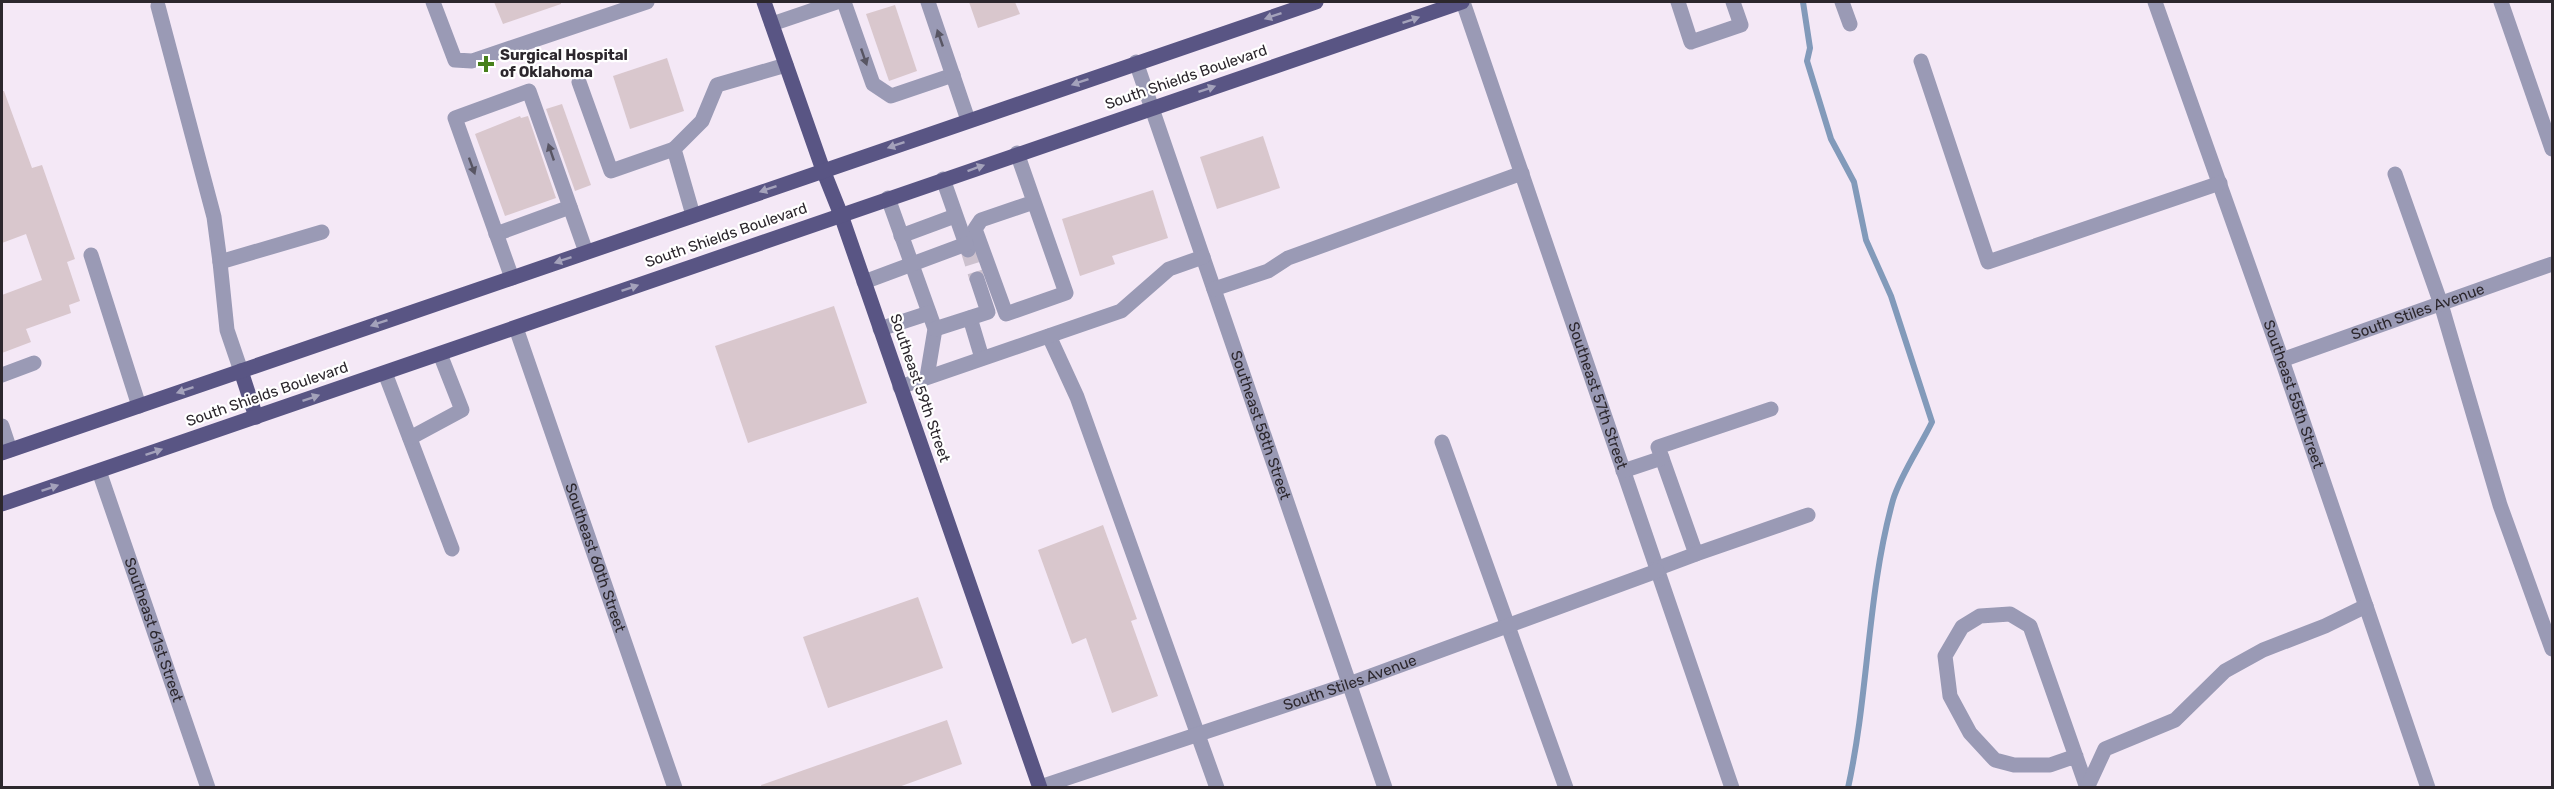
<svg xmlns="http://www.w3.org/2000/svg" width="2554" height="789" font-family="Rubik,sans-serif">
  <rect width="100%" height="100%" fill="#f4e8f6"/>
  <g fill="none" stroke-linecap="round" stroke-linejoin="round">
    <path stroke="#829aba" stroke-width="6" d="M1803,2L1810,48L1807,61L1831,139L1854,182L1866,240L1891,296L1932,422C1921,445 1900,476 1893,500C1867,594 1869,692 1848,788"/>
  </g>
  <g fill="#d9c7cd">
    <path d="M494,2H561V4L503,24Z"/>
    <path d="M969,2H1015L1020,14L978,28Z"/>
    <path d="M895,5L917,71L889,81L866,14Z"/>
    <path d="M667,58L684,111L630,129L613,76Z"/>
    <path d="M2,91H4L32,168L42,165L75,259L67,262L80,301L69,305L71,313L26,329L31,342L2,353V295L42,280L26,234L2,243Z"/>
    <path d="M562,104L591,185L575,191L546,109Z"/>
    <path d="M520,116L521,118L528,116L556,198L505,216L475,134Z"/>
    <path d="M1263,136L1280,188L1217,209L1200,157Z"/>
    <path d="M1153,190L1168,238L1112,256L1115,264L1080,276L1062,219Z"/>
    <path d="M834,306L867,403L748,443L715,346Z"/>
    <path d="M1103,525L1137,619L1131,621L1158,696L1112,713L1086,638L1072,644L1038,550Z"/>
    <path d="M918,597L943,668L828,708L803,637Z"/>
    <path d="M947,720L962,764L896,788H762L761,785Z"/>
  </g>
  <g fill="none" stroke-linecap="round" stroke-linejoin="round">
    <path stroke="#ccc1ce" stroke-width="15" stroke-dasharray="15 8" stroke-linecap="butt" d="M968,250L977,279"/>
    <g stroke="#9a9ab5" stroke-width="15">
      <path d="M433,2L455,60L472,61L647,2"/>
      <path d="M844,2L873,84L891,96L953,75"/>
      <path d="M928,2L968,120"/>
      <path id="s1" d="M1463,2L1732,788"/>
      <path d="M1678,2L1691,42L1741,25L1733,2"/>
      <path d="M1842,2L1850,24"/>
      <path id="s2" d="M2155,2L2282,360L2428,788"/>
      <path d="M2501,2L2552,149"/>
      <path d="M158,6L214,217L220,262"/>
      <path d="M772,24L837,2"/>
      <path d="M1921,61L1988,262L2220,183"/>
      <path id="s3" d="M1136,62L1385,788"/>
      <path d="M579,82L611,171L674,149"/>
      <path d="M1017,153L1066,293L1006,314L975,229L981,220L1034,202"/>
      <path d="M2395,174L2441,304L2500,505L2552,649"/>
      <path d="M943,179L968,250"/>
      <path d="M888,198L935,329L927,377"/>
      <path d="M693,215L674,149L702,121L717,85L786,65"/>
      <path d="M496,234L570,207"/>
      <path d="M901,236L955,216"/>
      <path d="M91,255L139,406"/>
      <path d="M512,278L455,118L529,91L586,252"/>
      <path d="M864,282L966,244"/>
      <path d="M1214,289L1268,271L1288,258L1522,173"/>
      <path d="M970,318L982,358"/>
      <path id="s4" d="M516,328L675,788"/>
      <path d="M880,329L929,313"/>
      <path d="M935,329L988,312L977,279"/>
      <path d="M1049,336L1077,397L1217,788"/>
      <path id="s5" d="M2282,360L2552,264"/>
      <path d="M241,371L227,330L220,262L322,232"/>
      <path d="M385,373L452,549"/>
      <path d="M2,375L34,363"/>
      <path d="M900,387L1121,311L1169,269L1203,257"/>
      <path d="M1771,409L1658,447L1662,458L1696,554L1808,515"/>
      <path d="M2,426L10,450"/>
      <path d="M410,438L462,410L440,354"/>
      <path d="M1442,442L1566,788"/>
      <path id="s6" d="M99,471L208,788"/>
      <path d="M1623,471L1662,458"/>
      <path d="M1656,569L1696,554"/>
      <path d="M2076,756L2050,765H2014L1995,760L1970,733L1950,696L1945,656L1962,627L1980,616L2010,614L2030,626L2087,788"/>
      <path id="s7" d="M1040,787L1349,684L1657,571"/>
      <path d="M2087,788L2105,749L2175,720L2225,671L2263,650L2325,626L2366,606"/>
    </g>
    <g stroke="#595584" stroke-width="15">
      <path d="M764,2L823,170L841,215L1040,788"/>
      <path d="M241,371L256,417"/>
      <path d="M2,453L1316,2"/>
      <path d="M2,504L1462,2"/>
    </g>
  </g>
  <defs><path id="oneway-solid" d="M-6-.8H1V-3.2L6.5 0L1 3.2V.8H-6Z" transform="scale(1.5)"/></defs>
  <g fill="#a4a2bb">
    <use href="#oneway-solid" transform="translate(1273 16) rotate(161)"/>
    <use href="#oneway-solid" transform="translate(1411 20) rotate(-19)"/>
    <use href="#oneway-solid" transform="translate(1080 82) rotate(161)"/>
    <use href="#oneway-solid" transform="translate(1207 89) rotate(-19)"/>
    <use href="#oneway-solid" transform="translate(896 145) rotate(161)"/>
    <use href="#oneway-solid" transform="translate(976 168) rotate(-20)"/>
    <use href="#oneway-solid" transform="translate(768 189) rotate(161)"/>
    <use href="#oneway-solid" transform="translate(563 260) rotate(161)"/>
    <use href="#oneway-solid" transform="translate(630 288) rotate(-19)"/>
    <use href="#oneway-solid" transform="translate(379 323) rotate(161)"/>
    <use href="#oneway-solid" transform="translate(185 390) rotate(161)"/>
    <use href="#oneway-solid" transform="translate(311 398) rotate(-19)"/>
    <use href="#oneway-solid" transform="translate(154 452) rotate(-19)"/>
    <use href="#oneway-solid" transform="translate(50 488) rotate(-19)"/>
  </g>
  <g fill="#585563">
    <use href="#oneway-solid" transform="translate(940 38) rotate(-109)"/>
    <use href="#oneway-solid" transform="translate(864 57) rotate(71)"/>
    <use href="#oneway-solid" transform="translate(551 152) rotate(-109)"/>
    <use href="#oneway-solid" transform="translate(472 166) rotate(70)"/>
  </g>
  <path fill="#47801b" stroke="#fff" stroke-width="2" d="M483 55h6v6h6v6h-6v6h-6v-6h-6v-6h6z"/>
  <g text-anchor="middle" stroke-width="4.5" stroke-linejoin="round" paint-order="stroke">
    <g font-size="15" font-weight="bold" fill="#2c272d" stroke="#fff" text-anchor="start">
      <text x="500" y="60">Surgical Hospital<tspan x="500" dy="17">of Oklahoma</tspan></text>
    </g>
    <g font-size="15" fill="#2c272d" stroke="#fff">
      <text transform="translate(1186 77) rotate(-19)" y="5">South Shields Boulevard</text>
      <text transform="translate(726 235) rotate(-19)" y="5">South Shields Boulevard</text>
      <text dy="5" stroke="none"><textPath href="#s5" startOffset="144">South Stiles Avenue</textPath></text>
      <text transform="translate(920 388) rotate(71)" y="5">Southeast 59th Street</text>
      <text transform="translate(267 394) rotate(-19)" y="5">South Shields Boulevard</text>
      <text dy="5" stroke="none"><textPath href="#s2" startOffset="416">Southeast 55th Street</textPath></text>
      <text dy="5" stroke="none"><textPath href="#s1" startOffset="416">Southeast 57th Street</textPath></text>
      <text dy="5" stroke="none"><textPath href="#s3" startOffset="384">Southeast 58th Street</textPath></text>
      <text dy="5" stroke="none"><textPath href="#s4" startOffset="243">Southeast 60th Street</textPath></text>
      <text dy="5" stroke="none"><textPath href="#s6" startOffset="168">Southeast 61st Street</textPath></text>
      <text dy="5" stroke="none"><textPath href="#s7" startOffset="327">South Stiles Avenue</textPath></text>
    </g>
  </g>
  <rect width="2554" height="789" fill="none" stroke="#2c272d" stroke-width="6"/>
</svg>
